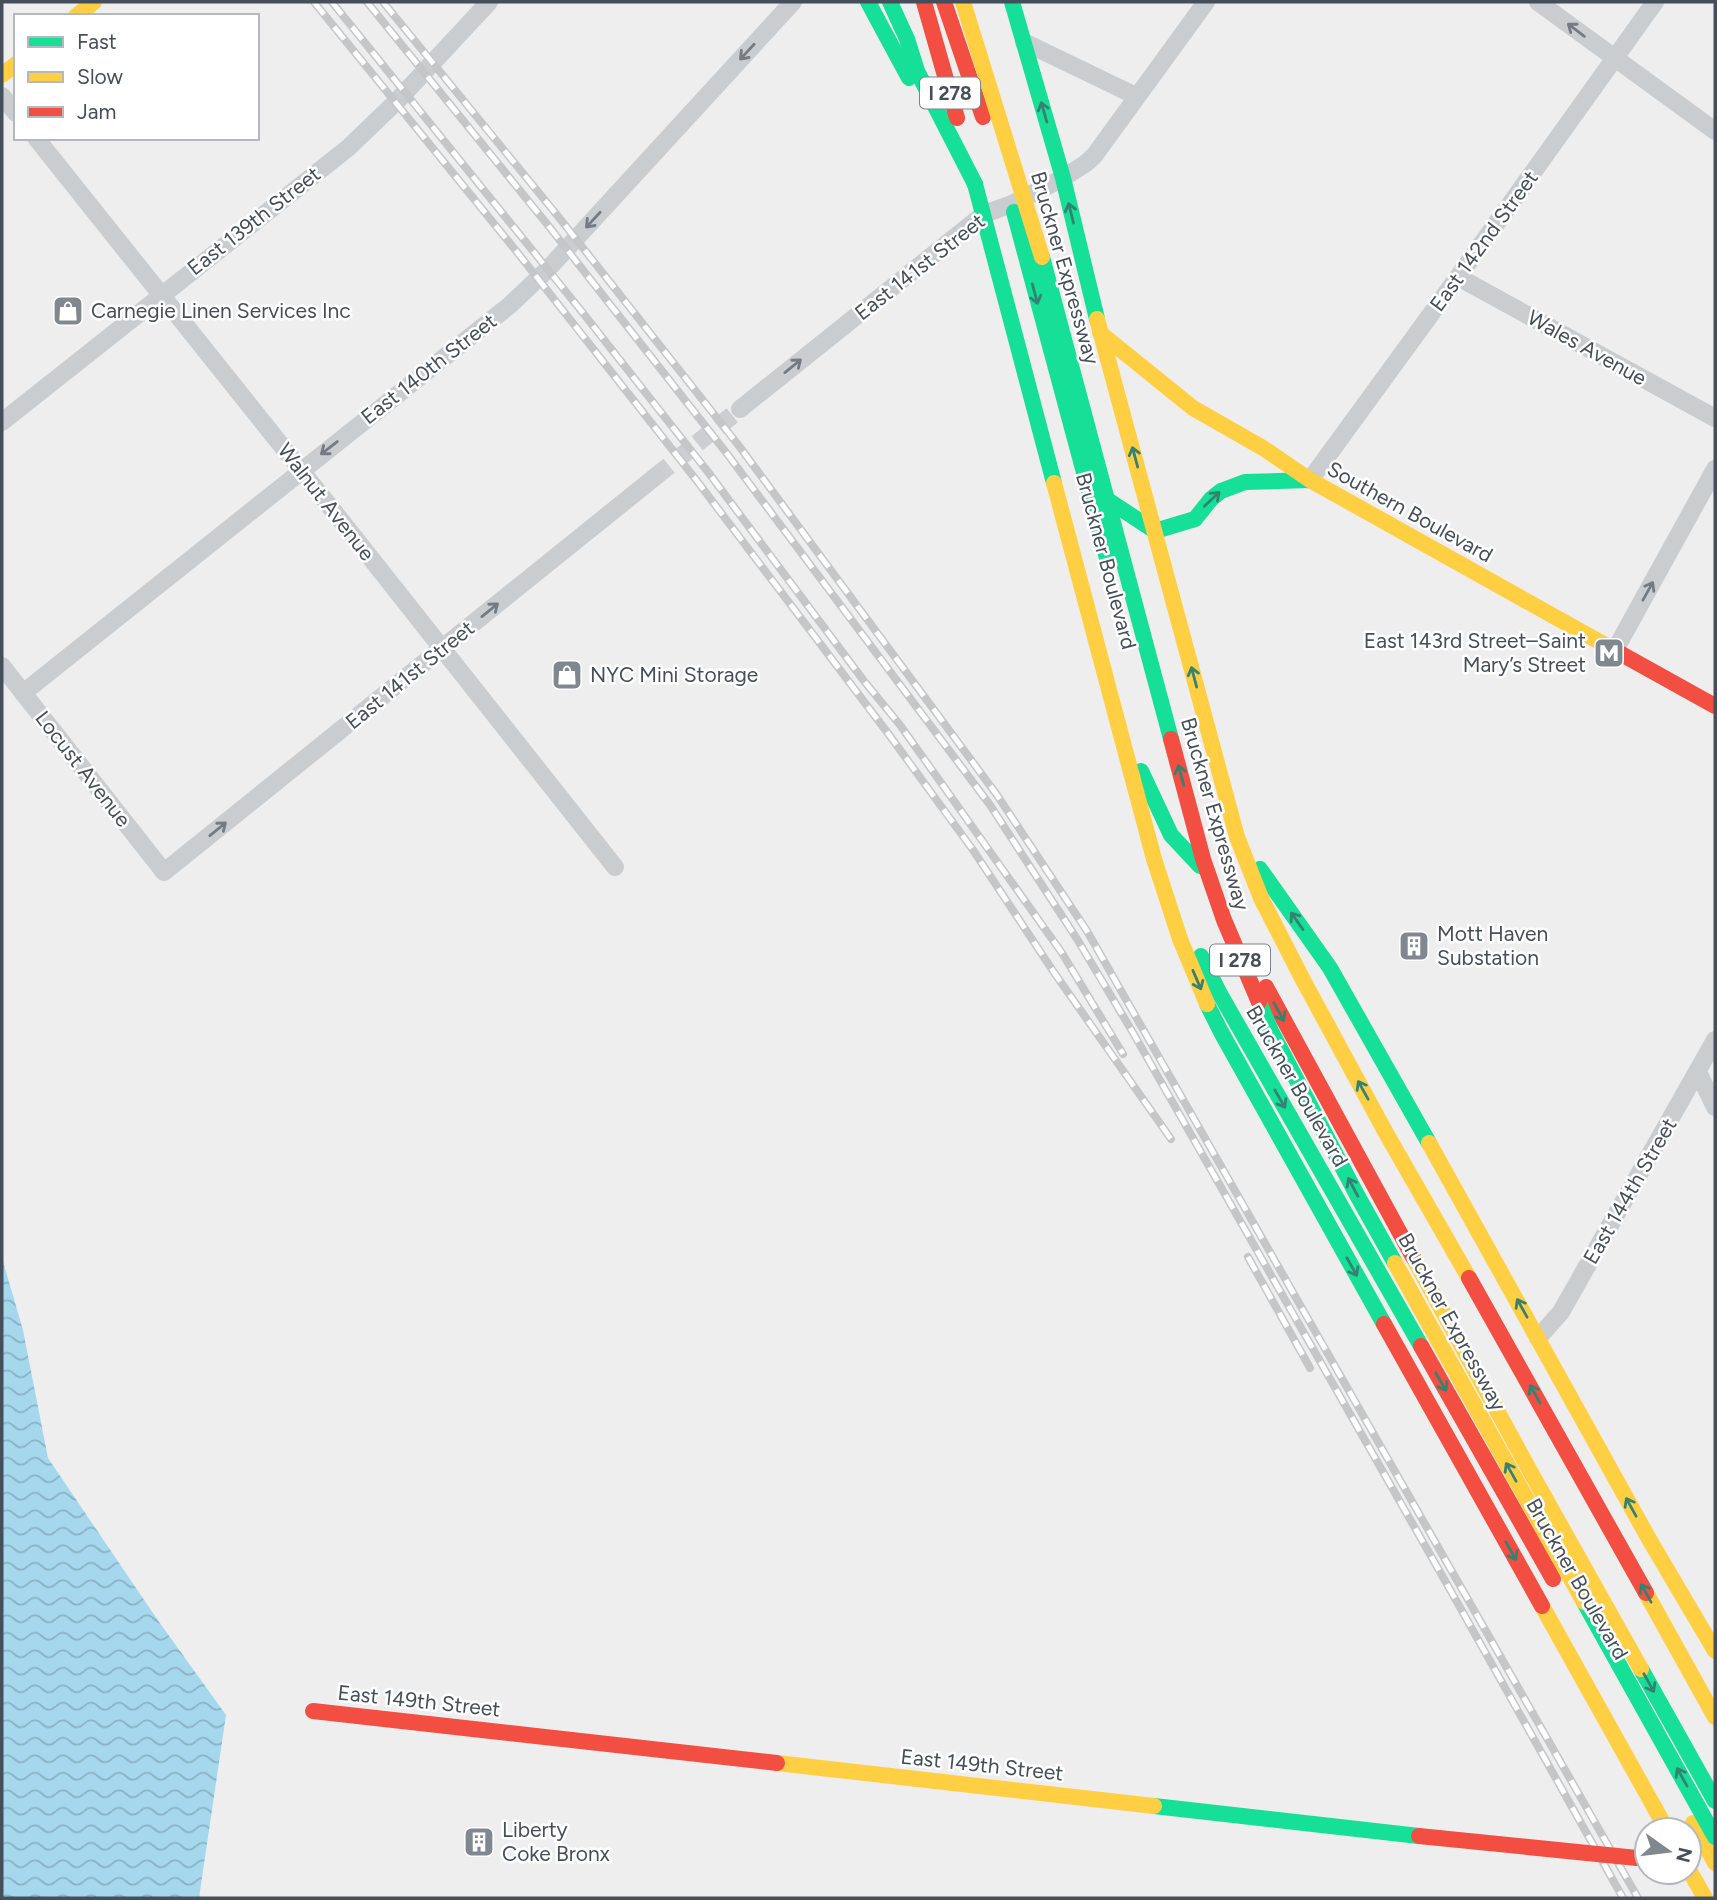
<svg xmlns="http://www.w3.org/2000/svg" width="1717" height="1900" font-family="Figtree,sans-serif">
  <defs>
    <pattern id="water-waves" width="16" height="10" patternUnits="userSpaceOnUse" patternTransform="scale(1.75)"><rect width="16" height="10" fill="#a6d8ed"/><path d="M0 5q4-4 8 0t8 0" fill="none" stroke="#89b2c3"/></pattern>
  </defs>
  <rect width="100%" height="100%" fill="#efeeee"/>
  <path fill="url(#water-waves)" d="M2,1258L23,1330L48,1458L157,1619L226,1715L199,1898H2Z"/>
  <g fill="none" stroke-linecap="round" stroke-linejoin="round">
    <path stroke="#cdced1" stroke-width="18" stroke-dasharray="18 9" stroke-linecap="butt" d="M655,477L740,409"/>
    <g stroke="#cacdcf" stroke-width="18">
      <path d="M1538,2L1715,131"/>
      <path d="M1024,42L1136,96"/>
      <path d="M2,96L16,113"/>
      <path d="M36,138L301,470L615,867"/>
      <path d="M1458,277L1715,418"/>
      <path d="M740,409L984,214L1012,204L1063,178L1085,164L1094,156L1206,2"/>
      <path d="M2,422L348,148L397,101L489,2"/>
      <path d="M1310,480L1458,277L1655,2"/>
      <path d="M1615,650L1715,469"/>
      <path d="M2,666L164,872L655,477"/>
      <path d="M23,693L510,305L548,269L793,2"/>
      <path d="M1698,1072L1715,1107"/>
      <path d="M1538,1338L1561,1312L1715,1040"/>
    </g>
    <g stroke="#16e098" stroke-width="16">
      <path d="M868,2L909,78"/>
      <path d="M890,2L907,39L917,71L975,184"/>
      <path d="M1012,2L1063,178L1097,319"/>
      <path d="M1014,212L1108,562"/>
      <path d="M1100,495L1155,531L1195,519L1211,499L1221,491L1245,482L1310,480"/>
      <path d="M1141,771L1171,835L1200,866"/>
      <path d="M1260,869L1330,968L1429,1143"/>
      <path d="M1201,956L1220,994L1421,1346"/>
      <path d="M1641,1669L1715,1801"/>
      <path d="M1154,1806L1419,1836"/>
    </g>
    <g stroke="#ffcf43" stroke-width="16">
      <path d="M76,16L94,2"/>
      <path d="M2,75L16,64"/>
      <path d="M1097,319L1237,837"/>
      <path d="M1100,333L1193,408L1263,448L1310,480L1607,646"/>
      <path d="M1237,837L1261,898L1303,980L1386,1133L1469,1278"/>
      <path d="M1429,1143L1649,1539L1715,1651"/>
      <path d="M1413,1257L1530,1471L1641,1669"/>
      <path d="M1646,1593L1715,1717"/>
      <path d="M777,1763L1154,1806"/>
      <path d="M1693,1823L1715,1863"/>
      <path d="M1689,1870L1705,1898"/>
    </g>
    <g stroke="#f24e42" stroke-width="16">
      <path d="M924,2L957,118"/>
      <path d="M944,2L983,117"/>
      <path d="M1607,646L1715,706"/>
      <path d="M1266,987L1413,1257"/>
      <path d="M1469,1278L1646,1593"/>
      <path d="M1421,1346L1553,1579"/>
      <path d="M313,1711L777,1763"/>
    </g>
    <g stroke="#c4c6c8" stroke-width="8">
      <g id="rail">
        <path d="M314,2L517,252L697,481L887,732L973,850L1053,971L1171,1139"/>
        <path d="M332,2L579,308L708,472L864,681L900,725L1062,953L1123,1054"/>
        <path d="M367,2L547,224L728,455L990,805L1077,939L1132,1031L1448,1586L1623,1898"/>
        <path d="M383,2L557,215L739,446L997,795L1087,931L1638,1898"/>
        <path d="M1248,1257L1310,1368"/>
      </g>
    </g>
    <use href="#rail" stroke="#fff" stroke-width="5" stroke-dasharray="16" stroke-linecap="butt"/>
    <g stroke="#16e098" stroke-width="16">
      <path d="M975,184L1054,483"/>
      <path d="M1042,257L1171,739"/>
      <path d="M1259,1002L1271,1031L1357,1195L1395,1263"/>
      <path d="M1207,1004L1221,1032L1384,1324"/>
      <path d="M1584,1602L1715,1837"/>
    </g>
    <g stroke="#ffcf43" stroke-width="16">
      <path d="M963,2L1042,257"/>
      <path d="M1054,483L1154,859L1180,939L1207,1004"/>
      <path d="M1395,1263L1584,1602"/>
      <path d="M1542,1606L1667,1830"/>
    </g>
    <g stroke="#f24e42" stroke-width="16">
      <path d="M1171,739L1203,859L1224,920L1259,1002"/>
      <path d="M1384,1324L1542,1606"/>
      <path d="M1419,1836L1647,1859"/>
    </g>
  </g>
  <defs><path id="oneway-shaft" d="M-6 0H5M1.5-3L5.5 0L1.5 3" fill="none" stroke-width="1.6" stroke-linecap="round" stroke-linejoin="round" transform="scale(1.75)"/></defs>
  <g stroke="#747b84">
    <use href="#oneway-shaft" transform="translate(1576 30) rotate(-143)"/>
    <use href="#oneway-shaft" transform="translate(747 52) rotate(133)"/>
    <use href="#oneway-shaft" transform="translate(593 220) rotate(133)"/>
    <use href="#oneway-shaft" transform="translate(793 366) rotate(-39)"/>
    <use href="#oneway-shaft" transform="translate(329 448) rotate(142)"/>
    <use href="#oneway-shaft" transform="translate(1648 591) rotate(-61)"/>
    <use href="#oneway-shaft" transform="translate(490 610) rotate(-39)"/>
    <use href="#oneway-shaft" transform="translate(218 829) rotate(-39)"/>
  </g>
  <g stroke="#358270">
    <use href="#oneway-shaft" transform="translate(1044 112) rotate(-106)"/>
    <use href="#oneway-shaft" transform="translate(1071 213) rotate(-104)"/>
    <use href="#oneway-shaft" transform="translate(1035 294) rotate(75)"/>
    <use href="#oneway-shaft" transform="translate(1135 457) rotate(-105)"/>
    <use href="#oneway-shaft" transform="translate(1212 499) rotate(-43)"/>
    <use href="#oneway-shaft" transform="translate(1194 677) rotate(-105)"/>
    <use href="#oneway-shaft" transform="translate(1181 775) rotate(-105)"/>
    <use href="#oneway-shaft" transform="translate(1297 921) rotate(-125)"/>
    <use href="#oneway-shaft" transform="translate(1197 980) rotate(67)"/>
    <use href="#oneway-shaft" transform="translate(1279 1012) rotate(61)"/>
    <use href="#oneway-shaft" transform="translate(1363 1090) rotate(-119)"/>
    <use href="#oneway-shaft" transform="translate(1280 1099) rotate(60)"/>
    <use href="#oneway-shaft" transform="translate(1353 1187) rotate(-118)"/>
    <use href="#oneway-shaft" transform="translate(1352 1267) rotate(61)"/>
    <use href="#oneway-shaft" transform="translate(1522 1308) rotate(-119)"/>
    <use href="#oneway-shaft" transform="translate(1441 1382) rotate(60)"/>
    <use href="#oneway-shaft" transform="translate(1535 1394) rotate(-119)"/>
    <use href="#oneway-shaft" transform="translate(1511 1472) rotate(-119)"/>
    <use href="#oneway-shaft" transform="translate(1631 1507) rotate(-119)"/>
    <use href="#oneway-shaft" transform="translate(1511 1551) rotate(61)"/>
    <use href="#oneway-shaft" transform="translate(1646 1593) rotate(-119)"/>
    <use href="#oneway-shaft" transform="translate(1649 1683) rotate(61)"/>
    <use href="#oneway-shaft" transform="translate(1682 1777) rotate(-119)"/>
  </g>
  <defs>
    <g id="shop-square" transform="scale(1.575)"><rect x="-9" y="-9" width="18" height="18" rx="4" fill="#80878e" stroke="#fff"/><path d="M-5-2.5h2.3a2.7 3.5 0 0 1 5.4 0H5L5.5 6h-11ZM-1.5-2.5h3a1.5 2.3 0 0 0-3 0Z" fill="#fff"/></g>
    <g id="metro-square" transform="scale(1.575)"><rect x="-9" y="-9" width="18" height="18" rx="4" fill="#80878e" stroke="#fff"/><path d="M-5.5 5V-5H-3L0 0L3-5H5.5V5H3V-.5L0 4L-3-.5V5Z" fill="#fff"/></g>
    <g id="building-square" transform="scale(1.575)"><rect x="-9" y="-9" width="18" height="18" rx="4" fill="#80878e" stroke="#fff"/><path d="M-4-6H4V6H1V3H-1V6H-4ZM-2.5-4.3h1.7v1.8h-1.7ZM.8-4.3h1.7v1.8H.8ZM-2.5-1h1.7V.8h-1.7ZM.8-1h1.7V.8H.8Z" fill="#fff"/></g>
  </defs>
  <g fill-rule="evenodd">
    <use href="#shop-square" x="68" y="311"/>
    <use href="#metro-square" x="1609" y="653"/>
    <use href="#shop-square" x="567" y="675"/>
    <use href="#building-square" x="1414" y="946"/>
    <use href="#building-square" x="479" y="1842"/>
  </g>
  <g text-anchor="middle" stroke-width="5" stroke-linejoin="round" paint-order="stroke">
    <g fill="#fff" stroke="#7d848c" stroke-width="2">
      <rect x="920" y="77.5" width="60" height="31" rx="5"/>
      <rect x="1210" y="944.5" width="60" height="31" rx="5"/>
    </g>
    <g font-size="19" font-weight="bold" fill="#454f5b">
      <text x="950" y="100">I 278</text>
      <text x="1240" y="967">I 278</text>
    </g>
    <g font-size="21" fill="#454f5b" stroke="#fff">
      <text transform="translate(254 221) rotate(-38)" y="7">East 139th Street</text>
      <text transform="translate(1484 241) rotate(-54)" y="7">East 142nd Street</text>
      <text transform="translate(920 267) rotate(-38)" y="7">East 141st Street</text>
      <text transform="translate(1065 268) rotate(74)" y="7">Bruckner Expressway</text>
      <text transform="translate(1587 348) rotate(29)" y="7">Wales Avenue</text>
      <text transform="translate(429 369) rotate(-38)" y="7">East 140th Street</text>
      <text transform="translate(326 502) rotate(52)" y="7">Walnut Avenue</text>
      <text transform="translate(1410 512) rotate(29)" y="7">Southern Boulevard</text>
      <text transform="translate(1106 561) rotate(75)" y="7">Bruckner Boulevard</text>
      <text transform="translate(410 675) rotate(-39)" y="7">East 141st Street</text>
      <text transform="translate(83 769) rotate(52)" y="7">Locust Avenue</text>
      <text transform="translate(1215 814) rotate(74)" y="7">Bruckner Expressway</text>
      <text transform="translate(1297 1086) rotate(60)" y="7">Bruckner Boulevard</text>
      <text transform="translate(1630 1191) rotate(-60)" y="7">East 144th Street</text>
      <text transform="translate(1452 1322) rotate(61)" y="7">Bruckner Expressway</text>
      <text transform="translate(1577 1579) rotate(60)" y="7">Bruckner Boulevard</text>
      <text transform="translate(419 1701) rotate(6)" y="7">East 149th Street</text>
      <text transform="translate(982 1765) rotate(6)" y="7">East 149th Street</text>
    </g>
    <g font-size="21" fill="#454f5b" stroke="#fff" text-anchor="start">
      <text x="91" y="318">Carnegie Linen Services Inc</text>
      <text x="1586" y="648" text-anchor="end">East 143rd Street–Saint<tspan x="1586" dy="24">Mary’s Street</tspan></text>
      <text x="590" y="682">NYC Mini Storage</text>
      <text x="1437" y="941">Mott Haven<tspan x="1437" dy="24">Substation</tspan></text>
      <text x="502" y="1837">Liberty<tspan x="502" dy="24">Coke Bronx</tspan></text>
    </g>
  </g>
  <rect width="1717" height="1900" fill="none" stroke="#454f5b" stroke-width="7"/>
  <rect x="14" y="14" width="245" height="126" fill="#ffffff" stroke="#b5b9bd" stroke-width="2"/>
  <rect x="28" y="37" width="35" height="10" fill="#16e098" stroke="#b5b9bd" stroke-width="2"/>
  <text x="77" y="49" font-size="21" fill="#454f5b">Fast</text>
  <rect x="28" y="72" width="35" height="10" fill="#ffcf43" stroke="#b5b9bd" stroke-width="2"/>
  <text x="77" y="84" font-size="21" fill="#454f5b">Slow</text>
  <rect x="28" y="107" width="35" height="10" fill="#f24e42" stroke="#b5b9bd" stroke-width="2"/>
  <text x="77" y="119" font-size="21" fill="#454f5b">Jam</text>
  <g transform="translate(1668 1851) rotate(104)"><circle r="33" fill="#ffffff" stroke="#b5b9bd" stroke-width="2"/>
  <path d="M0-5L12 26L0 18L-12 26Z" fill="#80878e"/>
  <text y="-10" font-size="19" font-weight="bold" text-anchor="middle" fill="#454f5b">N</text>
  </g>
</svg>
